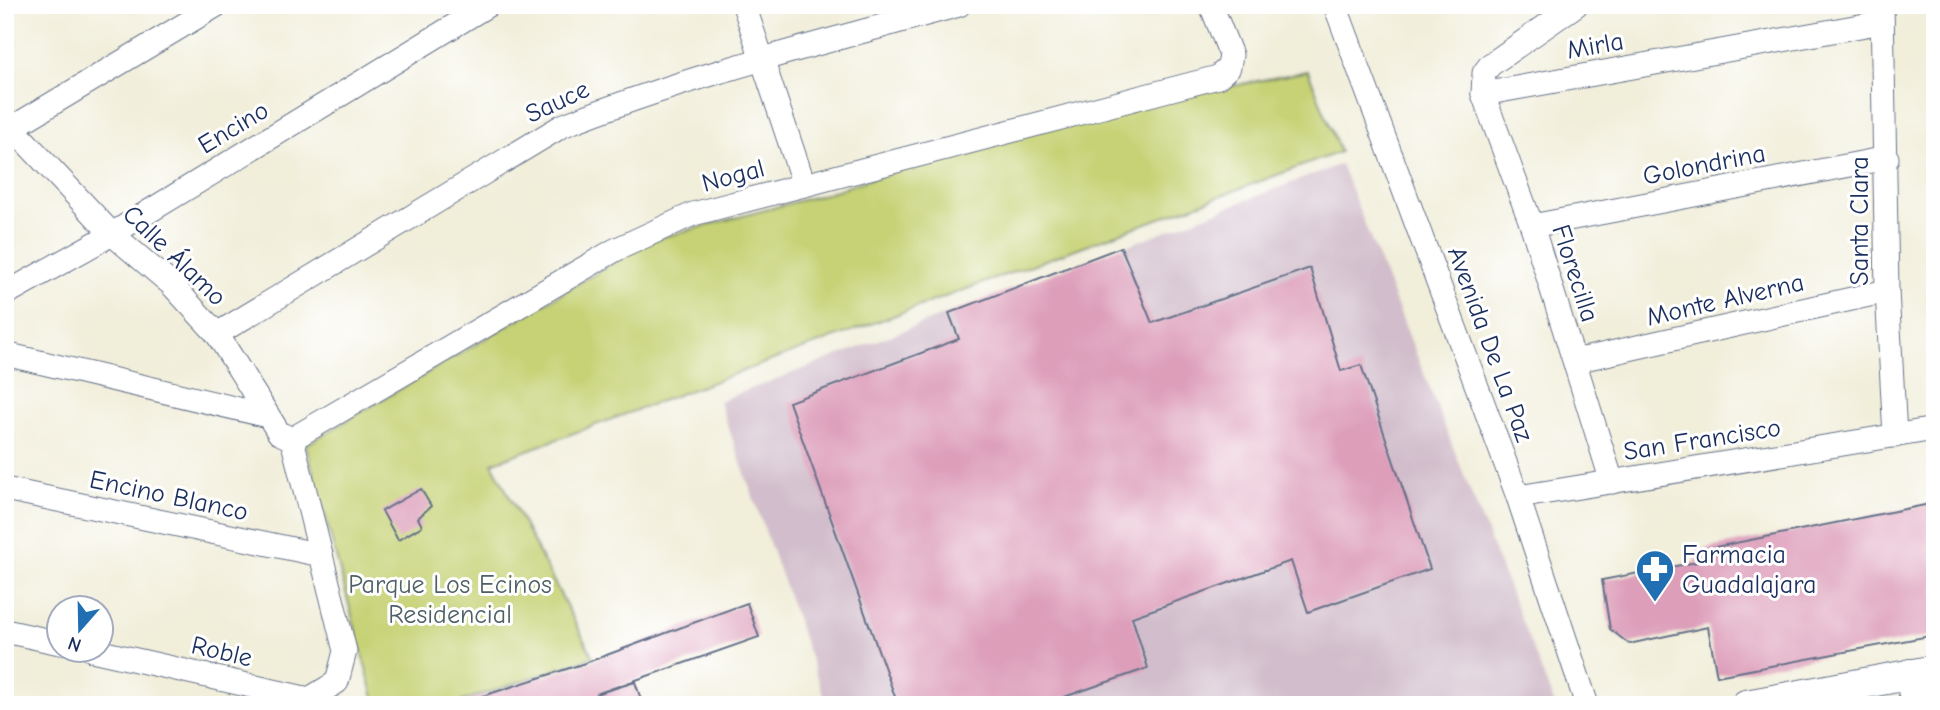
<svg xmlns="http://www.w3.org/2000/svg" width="1940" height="710" font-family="'Comic Neue',sans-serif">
  <rect width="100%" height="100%" fill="#fff"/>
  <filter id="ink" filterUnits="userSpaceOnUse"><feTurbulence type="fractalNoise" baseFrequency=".0143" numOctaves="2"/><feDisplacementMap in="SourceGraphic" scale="14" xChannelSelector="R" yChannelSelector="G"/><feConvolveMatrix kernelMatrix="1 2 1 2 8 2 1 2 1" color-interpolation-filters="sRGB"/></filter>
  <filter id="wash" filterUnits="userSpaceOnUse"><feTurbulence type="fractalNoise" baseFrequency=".00686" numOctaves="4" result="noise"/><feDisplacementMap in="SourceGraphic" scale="28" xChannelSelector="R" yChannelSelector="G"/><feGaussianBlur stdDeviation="1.57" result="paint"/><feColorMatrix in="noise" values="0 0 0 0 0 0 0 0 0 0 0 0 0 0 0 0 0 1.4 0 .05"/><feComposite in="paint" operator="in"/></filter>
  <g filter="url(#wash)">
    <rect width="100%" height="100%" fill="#f1eeda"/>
    <path fill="#d1bdcb" d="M1341,164L1555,705H827L719,401Z"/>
    <path fill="#c6d274" stroke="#708069" stroke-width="2" d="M1308,71L1340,152L492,463L593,657L451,705H376L306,445L652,240L825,194L924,161L1111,110Z"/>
    <g id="blocks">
      <g fill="#dd9eba">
        <path d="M1121,247L1152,323L1310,268L1341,371L1361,365L1430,569L1308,612L1291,561L1132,617L1148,668L1041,705H898L789,402L959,339L949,313Z"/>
        <path d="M421,489L431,506L418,518L422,526L398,540L382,511Z"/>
        <path d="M1935,503V635L1717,676L1708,627L1629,644L1610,629L1602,580L1697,562L1695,551Z"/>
        <path d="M747,603L759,637L596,694L635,682L643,705H455L585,663Z"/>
      </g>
    </g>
  </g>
  <g filter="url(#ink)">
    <use href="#blocks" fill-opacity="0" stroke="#667289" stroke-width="2"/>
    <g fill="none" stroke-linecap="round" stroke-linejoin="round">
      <g stroke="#667289" stroke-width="25">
        <g id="minor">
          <path d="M744,5L804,185"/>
          <path d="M1335,5L1518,497L1587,705"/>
          <path d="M1576,5L1490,65L1484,73L1483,94L1532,226L1612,482"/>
          <path d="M1882,5L1887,291L1895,436"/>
          <path d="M1483,94L1882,22"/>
          <path d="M5,120L112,234L171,284L217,334L279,433L292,439"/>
          <path d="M5,132L217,5"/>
          <path d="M1532,226L1887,158"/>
          <path d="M5,294L112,234L488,5"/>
          <path d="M217,334L562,126C690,75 826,42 959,5"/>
          <path d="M5,354L268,416"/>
          <path d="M1575,361L1887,291"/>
          <path d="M292,439L615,250L693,214L1218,77L1229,67L1231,55L1211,5"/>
          <path d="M5,489L321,555"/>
          <path d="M1518,497L1935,429"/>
          <path d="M5,631L60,643"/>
          <path d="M92,650L309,699L337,682L345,651L292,439"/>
        </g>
      </g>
      <g stroke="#667289" stroke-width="32">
        <g id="major">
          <path d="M1910,674L1916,705"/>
          <path d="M1746,705L1935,670"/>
        </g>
      </g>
      <use href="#minor" stroke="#fff" stroke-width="23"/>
      <use href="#major" stroke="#fff" stroke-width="30"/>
    </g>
  </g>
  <defs>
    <g id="pharmacy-pin" transform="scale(2.0125)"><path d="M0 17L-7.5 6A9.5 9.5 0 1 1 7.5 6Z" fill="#1f6fb2" stroke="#fff"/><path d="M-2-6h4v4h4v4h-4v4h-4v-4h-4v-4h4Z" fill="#fff"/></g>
  </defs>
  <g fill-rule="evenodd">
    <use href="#pharmacy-pin" x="1655" y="569"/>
  </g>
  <g text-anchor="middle" stroke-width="6" stroke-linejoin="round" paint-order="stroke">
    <g font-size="26" fill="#1b2f5e" stroke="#fff">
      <text transform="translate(1595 45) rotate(-10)" y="9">Mirla</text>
      <text transform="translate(557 101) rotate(-25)" y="9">Sauce</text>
      <text transform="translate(233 127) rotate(-31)" y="9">Encino</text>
      <text transform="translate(1704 164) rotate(-11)" y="9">Golondrina</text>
      <text transform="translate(733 175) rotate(-15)" y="9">Nogal</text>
      <text transform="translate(1859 221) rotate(-90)" y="9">Santa Clara</text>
      <text transform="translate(175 255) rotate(44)" y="9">Calle Álamo</text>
      <text transform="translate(1576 273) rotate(72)" y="9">Florecilla</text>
      <text transform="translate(1725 299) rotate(-13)" y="9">Monte Alverna</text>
      <text transform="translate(1491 344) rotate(70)" y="9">Avenida De La Paz</text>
      <text transform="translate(1702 439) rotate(-9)" y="9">San Francisco</text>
      <text transform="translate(169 495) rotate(12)" y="9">Encino Blanco</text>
      <text transform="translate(222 651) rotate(13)" y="9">Roble</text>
    </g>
    <g font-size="26" fill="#1b2f5e" stroke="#fff" text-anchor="start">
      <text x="1682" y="563">Farmacia<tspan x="1682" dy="30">Guadalajara</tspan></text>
    </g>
    <g font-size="26" fill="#4e6065" stroke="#fff">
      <text x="450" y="593">Parque Los Ecinos<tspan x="450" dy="30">Residencial</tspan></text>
    </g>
  </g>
  <rect width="1940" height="710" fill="none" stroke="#fff" stroke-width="28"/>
  <g transform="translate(80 629) rotate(200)"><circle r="33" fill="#ffffff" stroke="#a4acbf" stroke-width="2"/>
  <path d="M0-5L12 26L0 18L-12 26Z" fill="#1f6fb2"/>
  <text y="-10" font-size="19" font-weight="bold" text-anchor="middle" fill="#1b2f5e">N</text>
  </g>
</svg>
